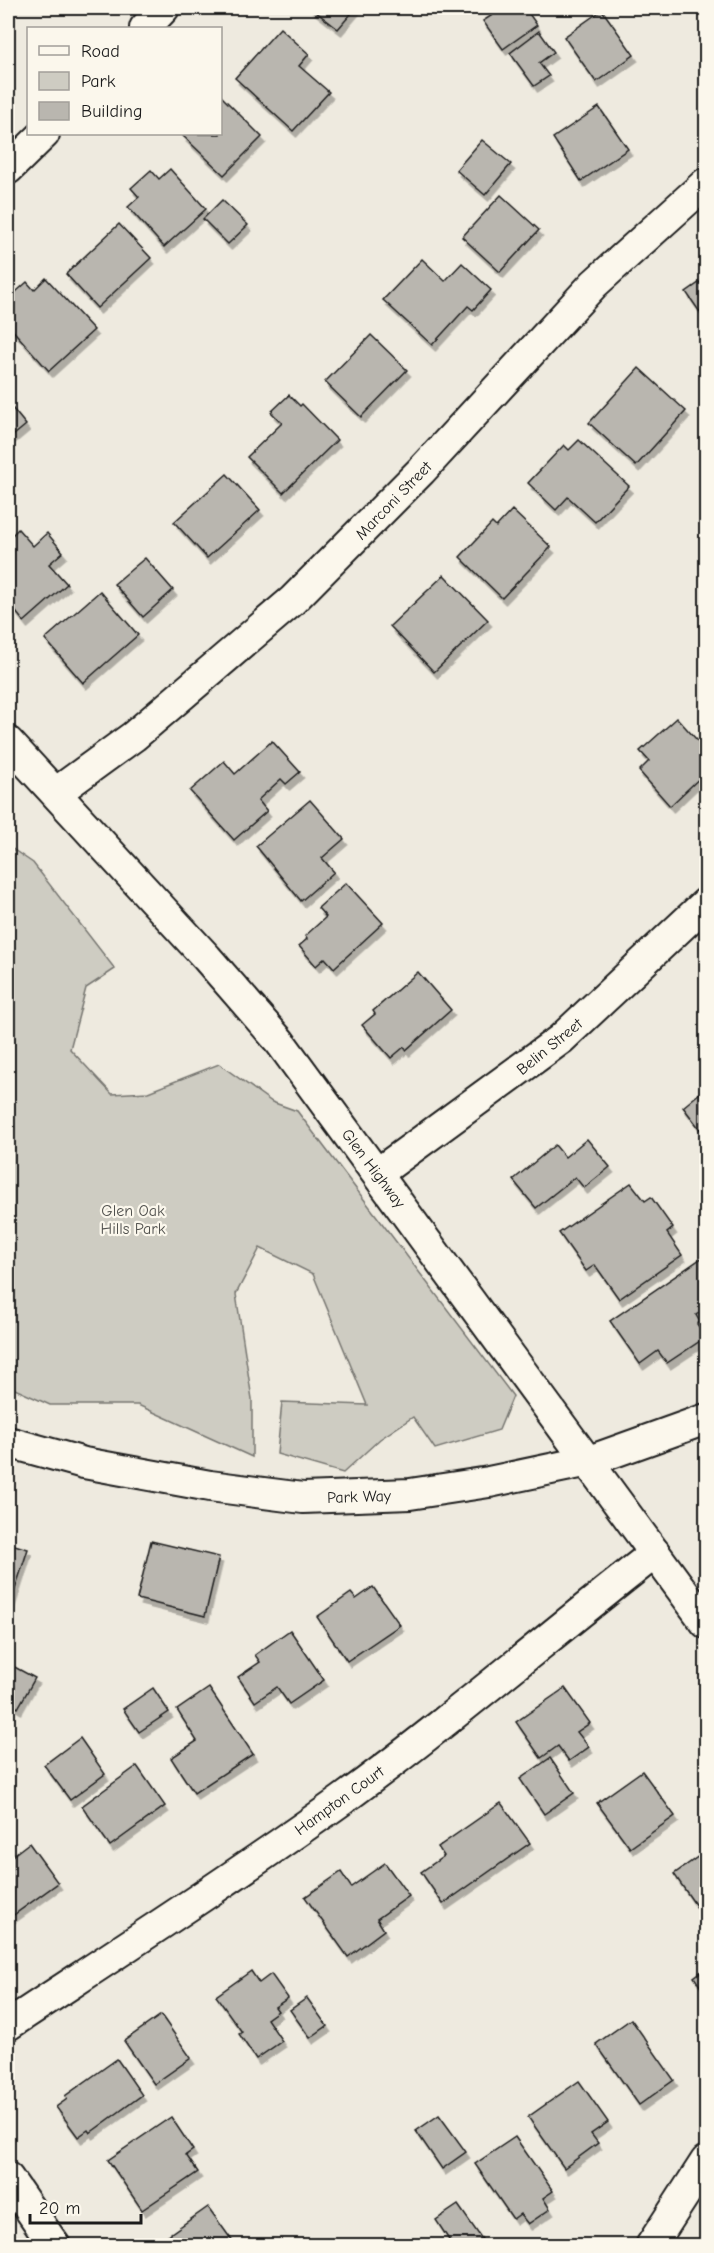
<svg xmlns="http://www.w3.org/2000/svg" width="714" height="2253" font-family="'Comic Neue',sans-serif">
  <defs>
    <filter id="shadow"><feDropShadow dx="3.5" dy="6" stdDeviation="0" flood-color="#0004"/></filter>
  </defs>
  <rect width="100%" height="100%" fill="#eeeadf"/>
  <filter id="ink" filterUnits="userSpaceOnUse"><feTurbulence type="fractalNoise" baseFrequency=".0167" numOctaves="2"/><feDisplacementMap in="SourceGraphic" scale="12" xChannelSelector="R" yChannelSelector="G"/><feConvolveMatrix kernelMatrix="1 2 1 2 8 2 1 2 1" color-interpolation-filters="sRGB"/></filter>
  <g filter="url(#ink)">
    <path fill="#ceccc2" stroke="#75746f" stroke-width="1.5" d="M8,846L33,863L115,969L86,988L70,1049L112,1094L148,1092L219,1064L272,1102L297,1111L513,1396L499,1430L435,1449L413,1417L380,1439L343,1473L277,1454L282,1402L367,1405L313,1274L260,1248L236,1294L252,1399V1457L138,1405H50L8,1386Z"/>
    <g fill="#b9b6af" stroke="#1c1c1c" stroke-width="1.5" filter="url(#shadow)">
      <path d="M311,8H356L338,29Z"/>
      <path d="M503,8H525L537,25L503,49L483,21Z"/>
      <path d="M602,10L634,55L596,82L564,37Z"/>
      <path d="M280,28L309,54L299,66L329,92L293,131L235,78Z"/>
      <path d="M539,31L554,52L539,63L549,76L534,86L510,53Z"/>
      <path d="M221,96L262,137L224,175L183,136L185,134H220Z"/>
      <path d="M599,107L628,149L581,181L553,138Z"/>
      <path d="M482,140L511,164L485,195L456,170Z"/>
      <path d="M170,169L206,209L164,247L128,207L139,197L131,188L151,170L159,179Z"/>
      <path d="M501,195L539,230L500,272L462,237Z"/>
      <path d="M222,200L248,225L228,244L203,219Z"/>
      <path d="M119,224L151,258L97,308L66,274Z"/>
      <path d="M422,259L445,281L462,263L491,290L473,310L468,306L432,345L383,300Z"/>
      <path d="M46,278L94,330L49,371L8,325V299L27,282L34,290Z"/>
      <path d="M706,278V321L686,292Z"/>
      <path d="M371,335L407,370L361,417L325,382Z"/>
      <path d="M639,368L686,411L636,466L589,423Z"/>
      <path d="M289,395L300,406L302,404L337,440L283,493L247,457L282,423L271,412Z"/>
      <path d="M8,403L26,425L8,440Z"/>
      <path d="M579,440L629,486L595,522L568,497L556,510L528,483L564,445L569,450Z"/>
      <path d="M227,474L260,510L207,558L174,522Z"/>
      <path d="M512,510L551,547L502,598L460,557L492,523L496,527Z"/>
      <path d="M18,529L33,546L47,533L63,552L49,564L67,584L24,622L8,602V539Z"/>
      <path d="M145,558L173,590L143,617L114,584Z"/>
      <path d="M444,575L488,620L434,672L390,626Z"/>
      <path d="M100,591L138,635L83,683L45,639Z"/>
      <path d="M677,718L706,750V772L670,806L639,771L649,761L640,751Z"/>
      <path d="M272,741L300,772L286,784L281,779L258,800L267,811L234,840L190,791L224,761L235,774Z"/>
      <path d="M310,800L344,839L322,858L334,872L301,901L256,846Z"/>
      <path d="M346,883L383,923L334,968L325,958L316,966L299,946L307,939L305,936L326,917L318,908Z"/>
      <path d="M418,972L451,1010L406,1050L404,1047L391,1058L362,1025L375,1014L373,1011Z"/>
      <path d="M706,1088V1137L683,1107Z"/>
      <path d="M587,1139L610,1167L584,1188L575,1177L536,1208L513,1180L555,1145L565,1157Z"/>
      <path d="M631,1183L645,1201L651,1197L673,1228L667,1233L682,1255L619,1299L595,1265L586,1271L559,1233Z"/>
      <path d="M706,1255V1308L696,1315L700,1322L697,1324L706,1337L667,1363L658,1351L640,1364L610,1321Z"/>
      <path d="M151,1541L219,1557L205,1616L137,1599Z"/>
      <path d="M8,1543L28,1549L8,1611Z"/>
      <path d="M373,1587L400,1625L347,1661L317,1617L351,1593L356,1599Z"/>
      <path d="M290,1630L324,1680L289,1704L277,1687L255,1702L238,1677L260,1662L255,1655Z"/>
      <path d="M9,1664L35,1678L18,1708L8,1702Z"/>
      <path d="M153,1688L169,1712L139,1732L123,1709Z"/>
      <path d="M209,1688L253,1754L194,1793L171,1758L197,1741L177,1710Z"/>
      <path d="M565,1688L590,1723L577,1732L589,1747L569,1761L558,1746L541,1758L516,1722Z"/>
      <path d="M80,1738L105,1774L70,1800L44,1765Z"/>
      <path d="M550,1758L574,1793L544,1814L520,1779Z"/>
      <path d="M137,1766L165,1806L110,1846L82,1806Z"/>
      <path d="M642,1771L675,1816L630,1848L597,1803Z"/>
      <path d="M501,1803L530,1843L443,1904L421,1872L444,1856L438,1847Z"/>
      <path d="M29,1843L58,1883L8,1919V1859Z"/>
      <path d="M706,1851V1913L703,1916L674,1874Z"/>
      <path d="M385,1863L409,1896L377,1919L384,1930L348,1957L305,1897L341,1872L351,1887Z"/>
      <path d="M706,1968V1995L694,1977Z"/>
      <path d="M251,1971L259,1983L271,1974L288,1998L275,2007L278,2011L267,2019L282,2041L256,2059L239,2034L242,2032L216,1996Z"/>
      <path d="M307,1998L327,2026L310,2038L290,2010Z"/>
      <path d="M161,2015L191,2058L154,2084L124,2041Z"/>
      <path d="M631,2019L674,2080L639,2105L596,2044Z"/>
      <path d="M117,2059L142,2095L90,2133L88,2130L78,2137L56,2107L67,2099L65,2096Z"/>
      <path d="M579,2081L608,2122L591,2134L598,2143L564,2168L528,2117Z"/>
      <path d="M439,2115L466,2152L442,2169L416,2131Z"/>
      <path d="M171,2117L193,2150L186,2155L198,2172L142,2210L108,2160Z"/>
      <path d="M515,2137L553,2191L543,2198L550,2209L528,2224L520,2214L513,2219L475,2164Z"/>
      <path d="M458,2205L482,2239L473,2246H453L436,2220Z"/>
      <path d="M208,2207L236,2246H164L160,2241Z"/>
    </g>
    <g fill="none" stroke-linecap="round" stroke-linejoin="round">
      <g stroke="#1c1c1c" stroke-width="34">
        <g id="minor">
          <path d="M145,28L164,8"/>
          <path d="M8,169L44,134"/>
          <path d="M8,742L207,958L280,1042L706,1623"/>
          <path d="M57,792L134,736L292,601L421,471L594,284L706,183"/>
          <path d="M378,1173L561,1039L706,903"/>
          <path d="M8,1442L84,1463L210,1486L303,1498L410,1494L489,1482L589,1461L706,1419"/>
          <path d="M8,2025C120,1951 233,1878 342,1800C449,1722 550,1635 655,1553"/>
          <path d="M8,2178L55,2246"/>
          <path d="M651,2246L706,2161"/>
        </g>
      </g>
      <use href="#minor" stroke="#fbf7ec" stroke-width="30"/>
    </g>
  </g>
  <g text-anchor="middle" stroke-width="4.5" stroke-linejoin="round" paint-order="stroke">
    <g font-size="16" fill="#1c1c1c" stroke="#fbf7ec">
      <text transform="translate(393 500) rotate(-46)" y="6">Marconi Street</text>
      <text transform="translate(549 1046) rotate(-39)" y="6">Belin Street</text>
      <text transform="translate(374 1168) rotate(53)" y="6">Glen Highway</text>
      <text transform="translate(359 1496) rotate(-2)" y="6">Park Way</text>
      <text transform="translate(339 1800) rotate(-36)" y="6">Hampton Court</text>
    </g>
    <g font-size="16" fill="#51514e" stroke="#fbf7ec">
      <text x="133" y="1216">Glen Oak<tspan x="133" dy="18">Hills Park</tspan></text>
    </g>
  </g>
  <rect width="714" height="2253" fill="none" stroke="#fbf7ec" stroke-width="30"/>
  <rect x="15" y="15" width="684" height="2223" fill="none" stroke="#1c1c1c" stroke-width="2" filter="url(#ink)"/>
  <rect x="27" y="27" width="195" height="108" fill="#fbf7ec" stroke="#a29f99" stroke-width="1.5"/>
  <rect x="39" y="46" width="30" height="9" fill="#fbf7ec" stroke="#a29f99" stroke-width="1.5"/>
  <text x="81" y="57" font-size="18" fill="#1c1c1c">Road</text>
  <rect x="39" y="72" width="30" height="18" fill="#ceccc2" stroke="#a29f99" stroke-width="1.5"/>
  <text x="81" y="87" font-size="18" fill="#1c1c1c">Park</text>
  <rect x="39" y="102" width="30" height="18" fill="#b9b6af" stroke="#a29f99" stroke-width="1.5"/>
  <text x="81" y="117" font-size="18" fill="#1c1c1c">Building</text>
  <path d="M30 2214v9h111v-9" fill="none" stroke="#1c1c1c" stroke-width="3"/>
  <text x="39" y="2214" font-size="18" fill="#1c1c1c" stroke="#fbf7ec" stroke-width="4.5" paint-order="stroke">20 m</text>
</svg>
